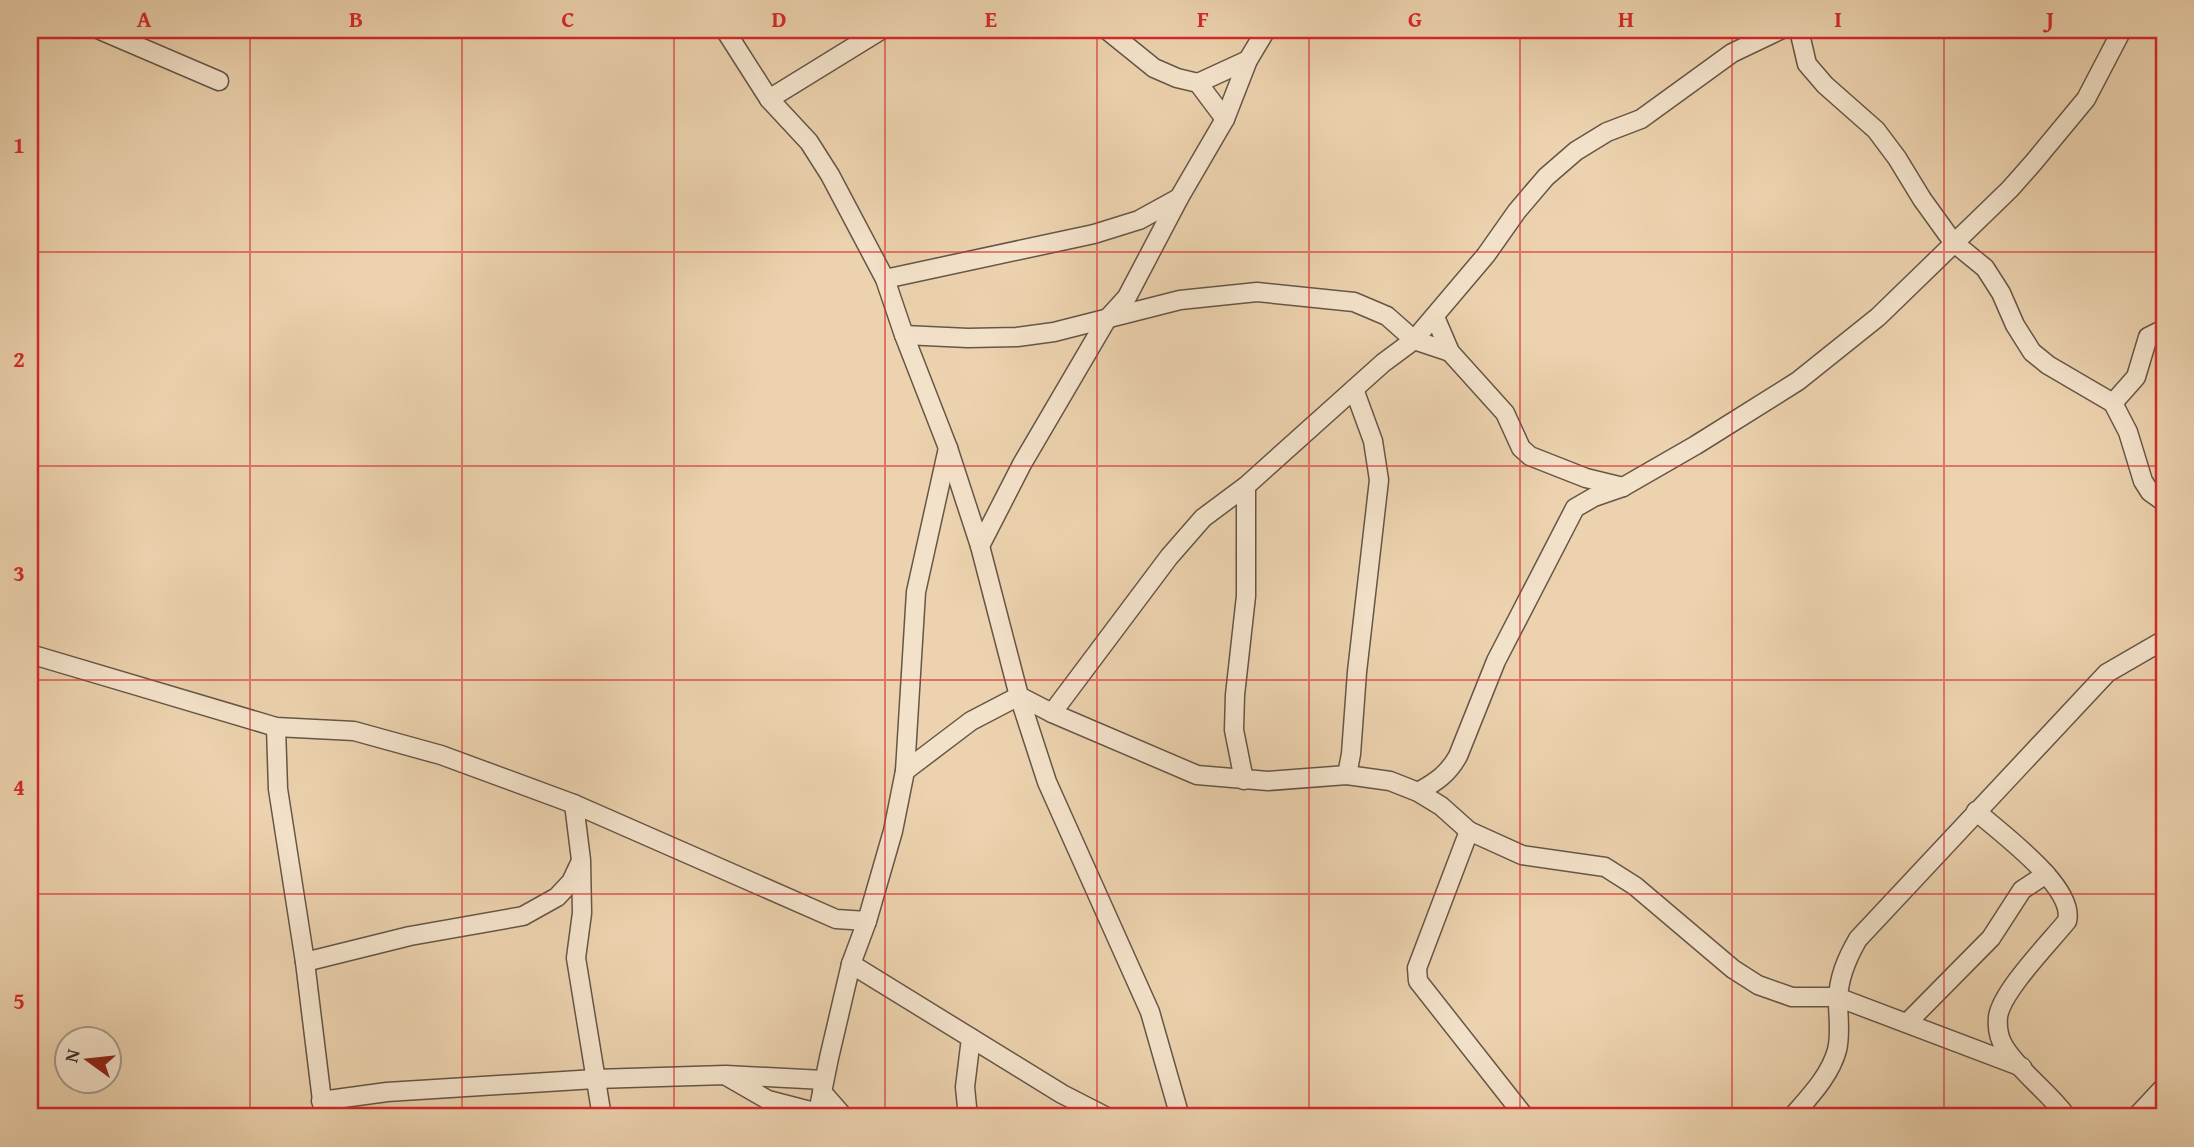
<svg xmlns="http://www.w3.org/2000/svg" width="2194" height="1147" font-family="'Gentium Book Plus',serif">
  <rect width="100%" height="100%" fill="#ecd2ae"/>
  <filter id="stains"><feTurbulence type="fractalNoise" baseFrequency=".00286" numOctaves="4"/><feColorMatrix values="0 0 0 0 .2 0 0 0 0 .09 0 0 0 0 .02 0 0 0 .5 -.17"/></filter>
  <radialGradient id="worn" r=".72"><stop offset=".6" stop-color="#630" stop-opacity="0"/><stop offset="1" stop-color="#630" stop-opacity=".3"/></radialGradient>
  <g fill="none" stroke-linecap="round" stroke-linejoin="round">
    <g stroke="#655646" stroke-width="21">
      <g id="minor">
        <path d="M100,30L219,81"/>
        <path d="M725,30L769,99L809,142L830,175L885,279L904,335L948,448L980,546L1019,696L1047,782L1150,1012L1180,1117"/>
        <path d="M1107,30L1154,68L1177,78L1198,83L1225,119"/>
        <path d="M1799,30L1807,64L1825,85L1876,130L1897,158L1922,199L1953,242L1985,268L2001,293L2015,325L2032,352L2048,365L2113,403L2128,432L2143,481L2150,492L2164,502"/>
        <path d="M1198,83L1248,60"/>
        <path d="M769,99L881,30"/>
        <path d="M885,279L1094,234L1139,220L1179,198"/>
        <path d="M1435,317L1450,352L1505,413L1521,448L1530,456L1586,478L1623,487"/>
        <path d="M904,335L968,338L1017,337L1054,332L1180,300L1257,292L1354,302L1387,316L1414,340L1450,352"/>
        <path d="M2113,403L2136,377L2148,337L2164,329"/>
        <path d="M980,546L1022,464L1107,319L1127,297L1179,198L1225,119L1248,60L1266,30"/>
        <path d="M30,654L276,727L354,731L441,755L574,804L836,919L867,921"/>
        <path d="M1052,713L1169,557L1203,518L1246,486L1383,363L1414,340L1486,255L1517,211L1546,177L1576,151L1607,132L1641,119L1732,53L1780,30"/>
        <path d="M276,727L278,789L305,962L324,1117"/>
        <path d="M905,771L971,721L1019,696L1052,713L1197,775L1268,781L1347,775L1390,781L1418,792L1441,806L1469,831L1522,855L1605,867L1635,886L1733,969L1758,985L1792,997H1837L2022,1067"/>
        <path d="M1347,775L1351,754L1357,672L1379,480L1373,441L1354,389"/>
        <path d="M1244,780L1234,730L1235,695L1246,596V486"/>
        <path d="M1418,792C1436,782 1448,774 1458,756L1496,661L1575,508L1594,497L1623,487L1696,445L1798,381L1878,317L2010,189L2033,163L2086,99L2122,30"/>
        <path d="M574,804L581,860L582,913L576,958L602,1117"/>
        <path d="M1976,811C1999,832 2076,887 2067,921C2050,942 2001,992 1998,1017C1997,1028 1999,1039 2005,1048C2021,1073 2049,1092 2067,1117"/>
        <path d="M1469,831L1417,968L1418,981L1525,1117"/>
        <path d="M305,962L410,936L523,916L557,897L571,882L580,863"/>
        <path d="M851,964L1062,1094L1107,1117"/>
        <path d="M1908,1022L1991,938L2022,890L2046,874"/>
        <path d="M728,1077L768,1100L818,1113"/>
        <path d="M822,1092L844,1117"/>
        <path d="M321,1101L387,1092L595,1079L726,1075L824,1080"/>
        <path d="M817,1117L829,1058L851,964L867,921L893,831L905,771L916,592L948,448"/>
        <path d="M968,1117L965,1087L971,1038"/>
        <path d="M1792,1117C1809,1097 1830,1076 1837,1050C1841,1034 1838,1016 1838,1001C1838,978 1847,958 1858,939L2107,673L2164,640"/>
        <path d="M2136,1117L2164,1087"/>
      </g>
    </g>
    <use href="#minor" stroke="#f3e2ca" stroke-width="18"/>
  </g>
  <path fill="none" stroke="#d62828" stroke-width="2" stroke-opacity="0.55" d="M250,30V1117M462,30V1117M674,30V1117M885,30V1117M1097,30V1117M1309,30V1117M1520,30V1117M1732,30V1117M1944,30V1117M30,252H2164M30,466H2164M30,680H2164M30,894H2164"/>
  <rect width="2194" height="1147" fill="none" stroke="#ecd2ae" stroke-width="77"/>
  <g transform="translate(88 1060) rotate(285)"><circle r="33" fill="#f3e2ca" stroke="#a89a88" stroke-width="2"/>
  <path d="M0-5L12 26L0 18L-12 26Z" fill="#8f2418"/>
  <text y="-10" font-size="19" font-weight="bold" text-anchor="middle" fill="#382d24">N</text>
  </g>
  <rect x="38" y="38" width="2118" height="1070" fill="none" stroke="#d62828" stroke-width="2.5"/>
  <g font-size="23" text-anchor="middle" font-weight="bold" fill="#d62828">
    <text x="144" y="27">A</text>
    <text x="356" y="27">B</text>
    <text x="568" y="27">C</text>
    <text x="779" y="27">D</text>
    <text x="991" y="27">E</text>
    <text x="1203" y="27">F</text>
    <text x="1415" y="27">G</text>
    <text x="1626" y="27">H</text>
    <text x="1838" y="27">I</text>
    <text x="2050" y="27">J</text>
    <text x="19" y="153">1</text>
    <text x="19" y="367">2</text>
    <text x="19" y="581">3</text>
    <text x="19" y="795">4</text>
    <text x="19" y="1009">5</text>
  </g>
  <rect width="100%" height="100%" filter="url(#stains)"/>
  <rect width="100%" height="100%" fill="url(#worn)"/>
</svg>
